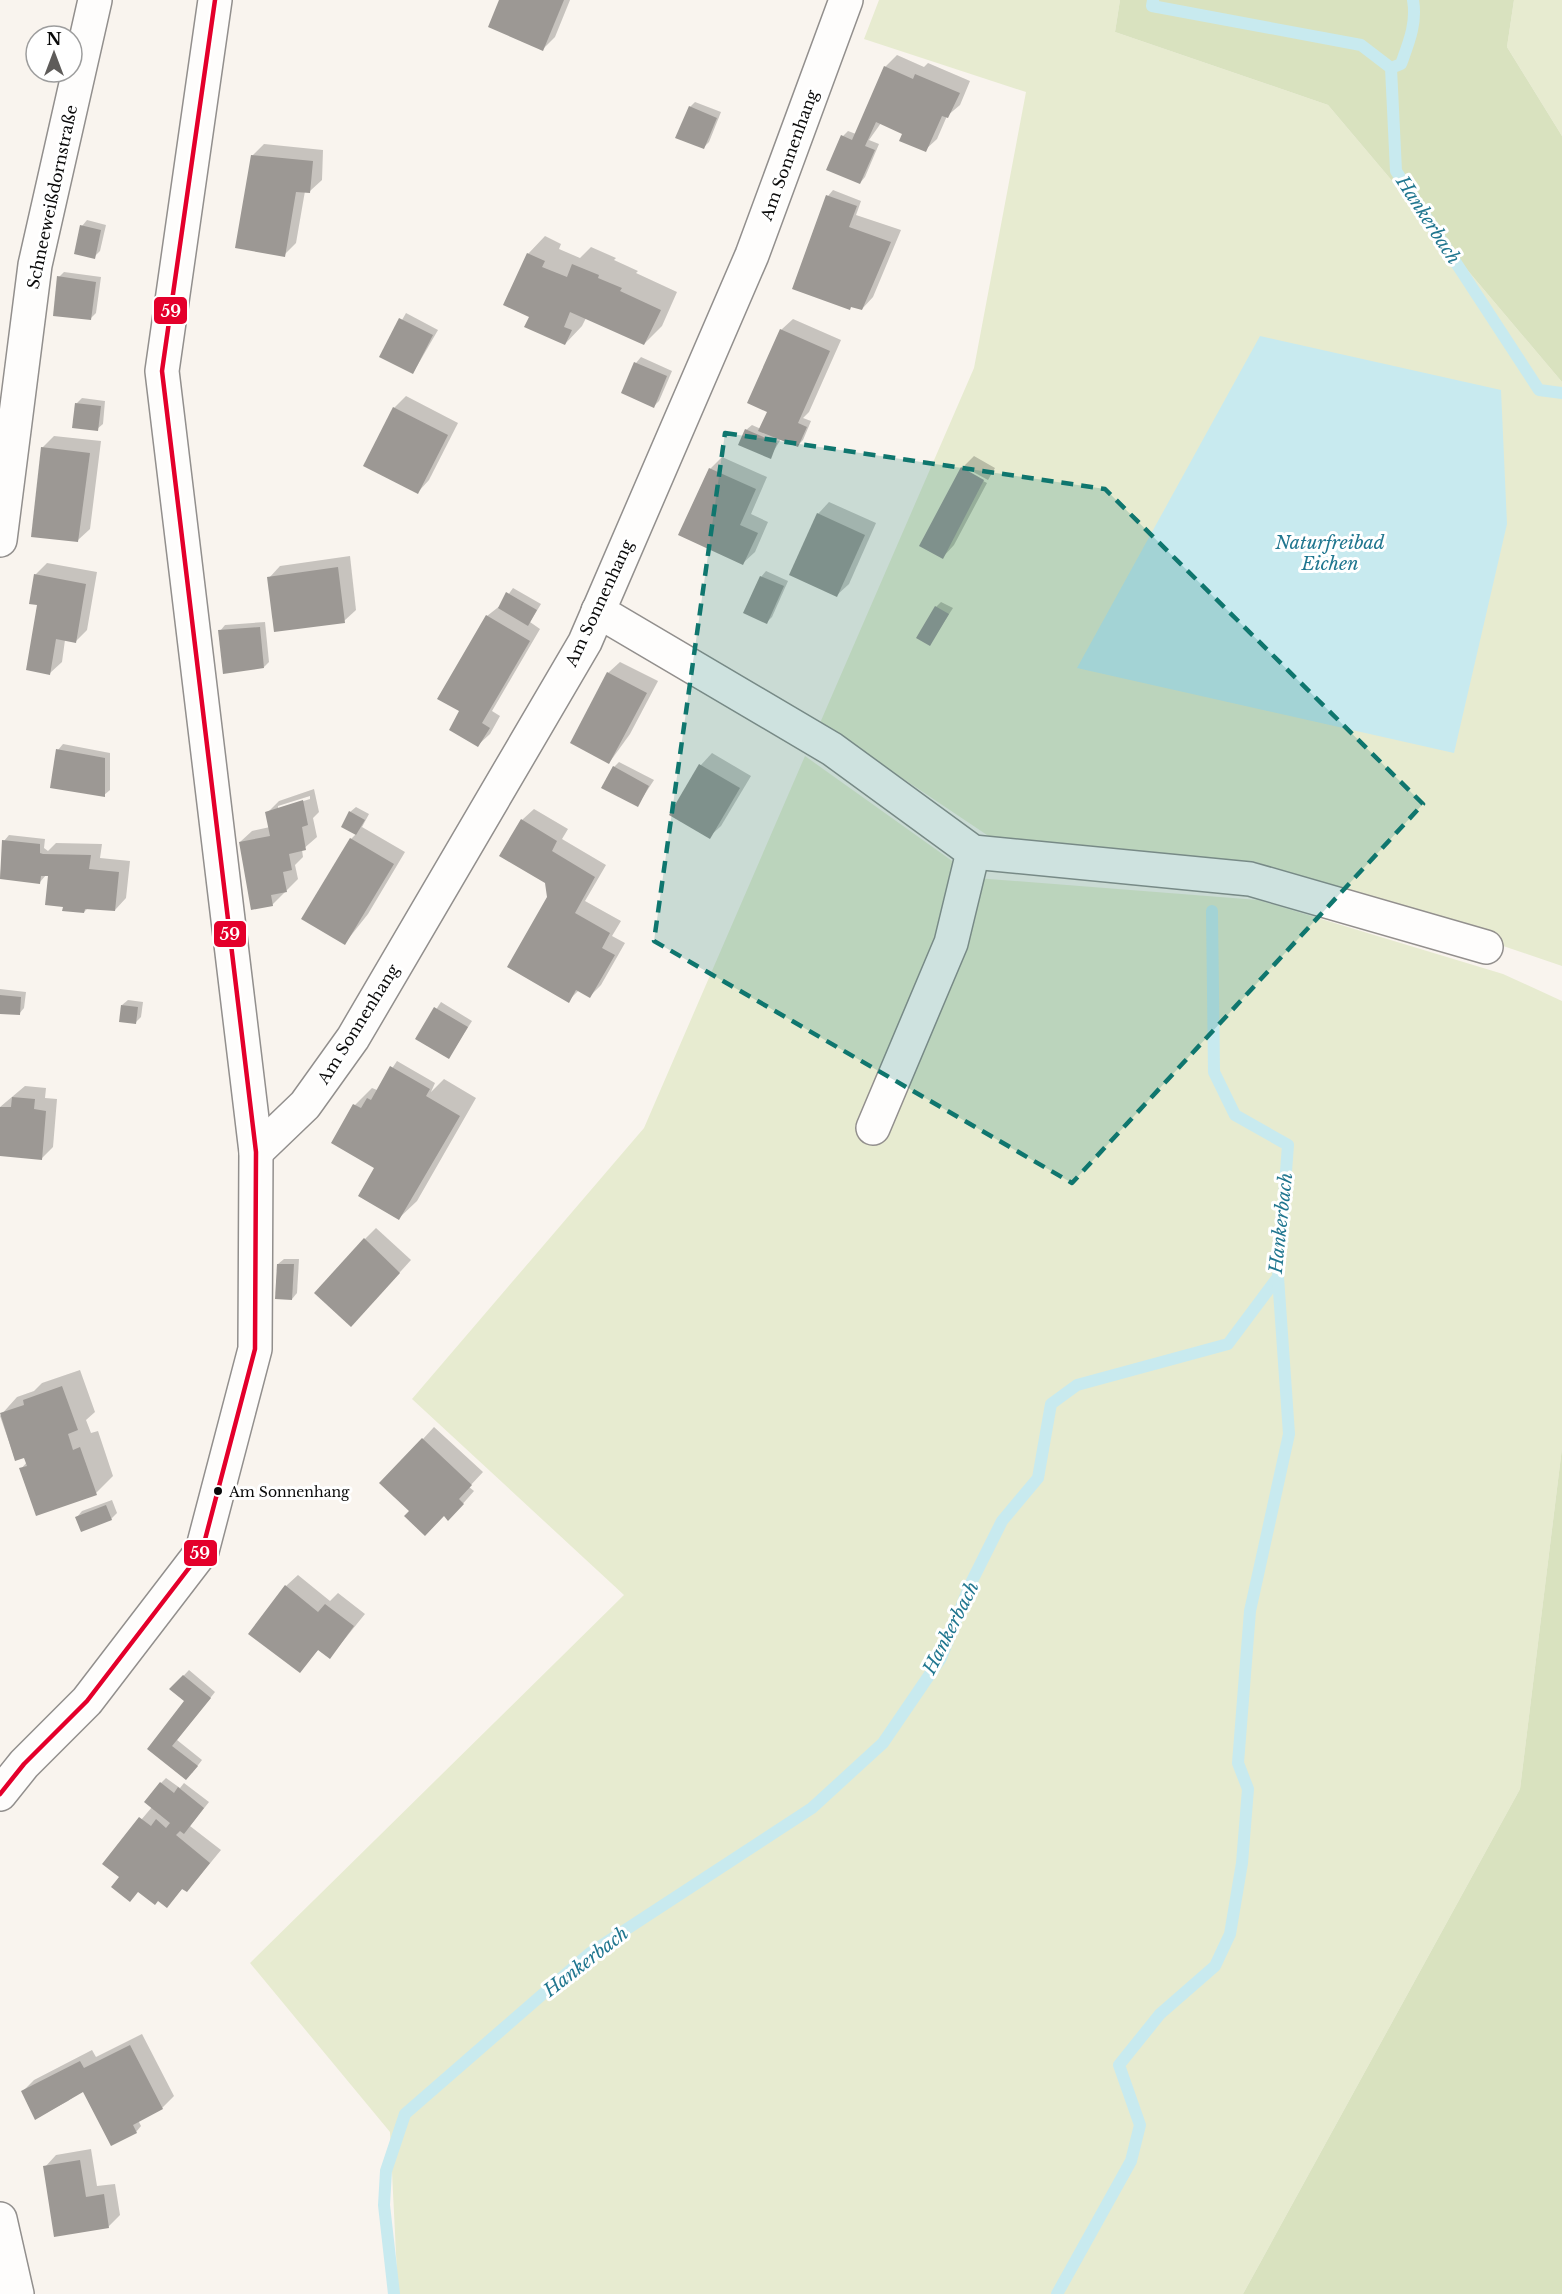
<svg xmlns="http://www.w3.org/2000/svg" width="1562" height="2294" font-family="'Libre Baskerville',serif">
  <rect width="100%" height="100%" fill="#f9f4ee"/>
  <g fill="#e7ebd0">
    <path d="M879,0H1120L1115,32L1328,105L1562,382V966L1256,862L990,837L820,723L974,368L1026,92L864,39Z"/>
    <path d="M1514,0H1562V136L1507,47Z"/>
    <path d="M805,756L976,878L1258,900L1503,974L1562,1001V1448L1520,1789L1243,2294H398L390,2132L250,1963L624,1595L412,1399L644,1128Z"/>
  </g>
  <g fill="#d9e2bf">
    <path d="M1120,0H1514L1507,47L1562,136V382L1328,105L1115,32Z"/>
    <path d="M1562,1448V2294H1243L1520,1789Z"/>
  </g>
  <path fill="#c8eaef" d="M1260,336L1501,390L1507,524L1454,753L1077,668Z"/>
  <g fill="#0003" fill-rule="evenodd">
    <path d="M500,0H570L555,37L543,49Z"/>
    <path d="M897,55L924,67L928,63L970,81L960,105L947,116L937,139L925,150L904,133L881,123L869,140L879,144L865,177L860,183L843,136L848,131L856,134L885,67Z"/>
    <path d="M695,102L721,112L709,142L703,148L690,107Z"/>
    <path d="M264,144L323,150L322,180L310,191H305L296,243L284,255L252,156Z"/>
    <path d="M833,190L861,201L856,215L901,230L873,297L862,309L828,196Z"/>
    <path d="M87,220L106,225L100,251L94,257L82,226Z"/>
    <path d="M545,236L561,244L559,249L580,258L591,247L616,258L614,260L638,271L636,273L677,292L662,326L644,344L586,318L582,326L565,344L531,316L528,254Z"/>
    <path d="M64,272L101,277L96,313L90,319L59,277Z"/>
    <path d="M406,313L438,330L413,373L381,357Z"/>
    <path d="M793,319L841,340L809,412L803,418L811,421L803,440L797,446L781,439L770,457L746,430L752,425L761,429L769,413L781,330Z"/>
    <path d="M641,357L672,371L659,401L654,406L636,363Z"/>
    <path d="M406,396L458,423L429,480L418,492L394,408Z"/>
    <path d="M82,398L105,401L103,424L97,429L76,404Z"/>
    <path d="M54,436L101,441L90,529L78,540L42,448Z"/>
    <path d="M974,456L995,468L988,480L964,467V471L987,483L954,545L943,557L962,468Z"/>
    <path d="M722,457L767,477L751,514L768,522L755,552L743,563L710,469Z"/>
    <path d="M829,502L876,523L849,584L837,595L818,514Z"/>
    <path d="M350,556L356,610L344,621L269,578L280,566Z"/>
    <path d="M47,563L97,572L87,630L75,642L65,640L62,662L50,673L35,575Z"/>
    <path d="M766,571L788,581L772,617L767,622L761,577Z"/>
    <path d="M513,588L541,604L530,622L540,629L492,711L500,716L490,734L478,745L461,711L487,616L501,605Z"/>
    <path d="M941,602L953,608L930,644L936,607Z"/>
    <path d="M265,622L269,662L264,667L220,631L225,625Z"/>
    <path d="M620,662L658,681L630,734L609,763L608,673Z"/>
    <path d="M63,744L110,753V790L104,795L58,750Z"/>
    <path d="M712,753L751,776L721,826L709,837L671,814L701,765Z"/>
    <path d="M619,762L654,780L637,806L614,767Z"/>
    <path d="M314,789L319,812L313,818L317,837L302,850L303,857L295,865L298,879L272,905L240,842L252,831L270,827L267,813L279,801ZM310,796V799L278,809V806Z"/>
    <path d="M356,807L369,814L362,827L405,852L368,914L345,943L351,839L356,834L350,812Z"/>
    <path d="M534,809L568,829L562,839L606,865L585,901L621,921L612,936L625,943L601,985L590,996L579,990L568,1001L547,882L522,820Z"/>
    <path d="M9,835L45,839L44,848L48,851L56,843L102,844L100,858L130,861L126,898L115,910L88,908L84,912L64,905L50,875H46L40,882L0,878L4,841Z"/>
    <path d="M0,989L26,992L24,1008L19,1014L0,1012Z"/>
    <path d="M128,1000L143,1002L141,1017L136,1022L122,1005Z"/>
    <path d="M441,1002L472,1021L449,1057L417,1039Z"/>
    <path d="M397,1061L435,1083L431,1092L444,1079L476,1098L417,1201L399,1218L376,1168L355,1105L372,1088L377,1090L379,1088Z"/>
    <path d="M25,1086L46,1088L45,1098L57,1099L53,1147L41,1159L0,1155V1107Z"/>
    <path d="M376,1228L411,1260L362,1314L365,1239Z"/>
    <path d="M284,1259H299L297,1293L292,1299L278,1264Z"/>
    <path d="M80,1370L95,1412L86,1420L91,1433L98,1431L113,1476L96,1493L21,1469L27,1462L25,1456L15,1459L0,1416L17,1397L34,1391L42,1383Z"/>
    <path d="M434,1427L483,1472L469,1487L474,1491L460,1507L444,1514L423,1439Z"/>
    <path d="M112,1500L117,1513L111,1519L82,1530L77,1517L82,1511Z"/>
    <path d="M298,1575L330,1601L338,1593L365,1614L330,1657L319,1649L299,1671L286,1586Z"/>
    <path d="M189,1670L215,1692L177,1740L202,1760L192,1773L149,1749L186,1701L171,1689Z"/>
    <path d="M166,1778L180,1788L184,1783L209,1802L190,1826L221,1850L198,1878L187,1890L183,1888L166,1906L104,1864L152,1807L161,1783Z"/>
    <path d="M142,2034L174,2096L162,2108L138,2120L141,2126L136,2132L83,2088L68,2101L36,2118L23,2091L34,2080L92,2050L96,2057Z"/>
    <path d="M91,2149L97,2186L115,2184L120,2215L108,2227L45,2167L56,2155Z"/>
  </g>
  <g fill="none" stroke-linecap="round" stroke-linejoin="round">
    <g stroke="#c8eaef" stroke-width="12">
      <path d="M1153,0L1152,6L1361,45L1391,68L1396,171L1539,390L1562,393"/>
      <path d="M1391,68L1401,64C1409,42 1417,23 1413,0"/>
      <path d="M394,2294L384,2205L386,2171L405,2114L590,1953L812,1808L883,1743L941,1658L970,1585L1002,1521L1038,1478L1051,1404L1077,1385L1228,1344L1278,1277L1288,1145L1235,1115L1214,1072L1212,911"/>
      <path d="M1057,2294L1131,2161L1140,2125L1119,2065L1160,2014L1215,1966L1230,1934L1242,1863L1248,1789L1238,1763L1250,1611L1289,1434L1278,1277"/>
    </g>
  </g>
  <g fill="#9c9894">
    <path d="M499,0H564L543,51L488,27Z"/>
    <path d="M884,66L913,79L915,74L960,93L948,118L942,116L926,152L899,141L902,134L876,122L865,146L875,150L860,184L826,170L841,135L852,140Z"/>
    <path d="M689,106L717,118L704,149L675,138Z"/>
    <path d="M251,155L313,161L310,193L296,192L285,257L235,248Z"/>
    <path d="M826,195L857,206L849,227L891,242L862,310L851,307L850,310L792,289Z"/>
    <path d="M80,225L101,230L95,259L74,254Z"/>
    <path d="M527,253L545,261L542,267L567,277L572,264L599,275L598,278L622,288L620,291L661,310L644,345L570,312L564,327L572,330L565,345L524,327L529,317L503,305Z"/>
    <path d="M57,276L96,282L91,320L53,316Z"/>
    <path d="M399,318L433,335L413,374L379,357Z"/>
    <path d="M780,329L830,351L798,423L807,427L798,447L758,431L767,412L747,403Z"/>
    <path d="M634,362L667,376L654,408L621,393Z"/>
    <path d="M75,403L101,406L98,431L72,428Z"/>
    <path d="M393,407L448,435L418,494L363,466Z"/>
    <path d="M745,429L777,443L771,459L738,445Z"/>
    <path d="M41,447L90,453L78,542L31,537Z"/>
    <path d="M961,467L984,480L943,559L919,546Z"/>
    <path d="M709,468L756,489L740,525L758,533L743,565L678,535Z"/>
    <path d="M817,513L865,535L837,597L789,575Z"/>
    <path d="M338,567L345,623L274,632L267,577Z"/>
    <path d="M34,574L86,584L76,643L56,639L50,675L26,670L37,605L29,604Z"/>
    <path d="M760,576L784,586L767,624L743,613Z"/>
    <path d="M506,592L537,610L528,626L498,608Z"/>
    <path d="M935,606L949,614L930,646L916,638Z"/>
    <path d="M486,615L530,641L482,723L490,728L478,747L449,730L459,711L437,699Z"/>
    <path d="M260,627L264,668L223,674L218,630Z"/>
    <path d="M607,672L647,693L609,764L570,743Z"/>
    <path d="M56,749L105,758V797L50,788Z"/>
    <path d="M699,764L740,788L710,839L669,815Z"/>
    <path d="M613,766L649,786L638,807L601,788Z"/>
    <path d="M303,800L308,825L302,827L306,850L289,854L292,870L283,872L287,892L271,895L273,906L251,910L239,842L270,836L265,812Z"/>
    <path d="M349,811L365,820L356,835L341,827Z"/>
    <path d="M521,819L557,841L552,851L595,877L575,913L610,933L602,948L615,955L590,998L576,990L569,1003L507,967L547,897L545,883L499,856Z"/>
    <path d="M350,838L394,864L345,945L301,919Z"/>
    <path d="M2,840L40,844V853L43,854L91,855L89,869L119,872L115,911L85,909L84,913L62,911L63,907L45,905L48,876H41L40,884L0,879Z"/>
    <path d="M0,995L21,997L20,1015L0,1014Z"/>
    <path d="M121,1005L138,1007L136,1024L119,1022Z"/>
    <path d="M434,1007L468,1027L449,1059L415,1039Z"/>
    <path d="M390,1066L430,1089L426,1096L460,1116L399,1220L358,1196L374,1168L331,1143L353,1104L361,1108L367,1098L371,1100Z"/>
    <path d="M12,1097L35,1099L34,1109L46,1111L42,1160L0,1156V1107H11Z"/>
    <path d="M364,1238L400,1273L351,1327L314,1293Z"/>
    <path d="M277,1264H294L292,1300L275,1299Z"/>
    <path d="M62,1386L78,1430L68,1434L73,1450L80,1447L97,1495L36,1516L19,1468L27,1466L24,1458L15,1461L0,1413L24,1405L23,1400Z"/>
    <path d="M422,1438L472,1485L459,1499L464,1504L448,1521L444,1516L425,1536L404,1516L409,1511L379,1483Z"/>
    <path d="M106,1505L112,1520L81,1532L75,1517Z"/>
    <path d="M285,1585L318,1612L325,1604L354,1626L330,1659L318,1650L300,1673L248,1634Z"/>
    <path d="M183,1675L211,1698L172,1746L198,1766L186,1780L147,1749L184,1701L169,1689Z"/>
    <path d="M160,1782L174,1793L178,1787L204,1808L184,1834L180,1831L176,1835L210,1863L187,1892L182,1889L167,1908L158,1901L155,1905L138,1892L130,1902L111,1887L119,1877L102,1864L139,1817L151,1826L156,1819L166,1828L170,1823L144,1802Z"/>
    <path d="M130,2045L163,2109L133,2125L137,2133L111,2146L83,2092L35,2120L21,2091L80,2061L84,2068Z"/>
    <path d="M80,2160L86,2197L104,2194L109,2228L54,2237L43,2166Z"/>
  </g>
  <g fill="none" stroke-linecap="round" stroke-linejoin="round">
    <g stroke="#928f8d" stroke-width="36">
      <g id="minor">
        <path d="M0,540L35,265L95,0"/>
        <path d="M598,611L832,749L973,852L1250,879L1486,947"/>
        <path d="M873,1128L951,943L973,852"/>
        <path d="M256,1152L305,1105L353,1038L585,642L752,255L846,0"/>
        <path d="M0,1794L24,1764L87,1701L202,1551L255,1349L256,1152L162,371L215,0"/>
        <path d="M0,2219L17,2294"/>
      </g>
    </g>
    <use href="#minor" stroke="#fefdfc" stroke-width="33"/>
    <g stroke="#fff" stroke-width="9">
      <path id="bus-1" d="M0,1794L24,1764L87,1701L202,1551L255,1349L256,1152L162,371L215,0"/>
    </g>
    <use href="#bus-1" stroke="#e4002b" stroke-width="4.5"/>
  </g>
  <path fill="#0f766e" fill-opacity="0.2" stroke="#0f766e" stroke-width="4.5" stroke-dasharray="12 8" stroke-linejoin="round" d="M725,433L1105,489L1423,804L1072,1183L654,941Z"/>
  <circle fill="#0a0a0a" stroke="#fff" stroke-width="2" cx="218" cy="1491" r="5"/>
  <g text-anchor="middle" stroke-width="6" stroke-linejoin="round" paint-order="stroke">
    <g font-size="14" fill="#0a0a0a" stroke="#fff" text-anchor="start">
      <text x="229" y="1497">Am Sonnenhang</text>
    </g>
    <g font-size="16" fill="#0a0a0a" stroke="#fff">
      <text transform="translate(789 155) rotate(-70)" y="6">Am Sonnenhang</text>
      <text transform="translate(52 197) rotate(-78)" y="6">Schneeweißdornstraße</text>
      <text transform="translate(599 603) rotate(-65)" y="6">Am Sonnenhang</text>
      <text transform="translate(358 1024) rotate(-58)" y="6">Am Sonnenhang</text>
    </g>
    <g font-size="18" font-style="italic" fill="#20768f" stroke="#fff">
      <text transform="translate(1428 220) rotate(57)" y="6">Hankerbach</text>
      <text x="1330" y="549">Naturfreibad<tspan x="1330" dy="21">Eichen</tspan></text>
      <text transform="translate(1281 1223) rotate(-84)" y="6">Hankerbach</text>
      <text transform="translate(951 1628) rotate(-63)" y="6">Hankerbach</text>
      <text transform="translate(586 1962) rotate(-38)" y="6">Hankerbach</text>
    </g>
  </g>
  <g stroke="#fff" stroke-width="2">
    <rect x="153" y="296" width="35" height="29" rx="6" fill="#e4002b"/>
    <rect x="213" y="920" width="34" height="28" rx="6" fill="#e4002b"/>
    <rect x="183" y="1539" width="35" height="28" rx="6" fill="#e4002b"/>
  </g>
  <g font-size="16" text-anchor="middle" font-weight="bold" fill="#fff">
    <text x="171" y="317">59</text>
    <text x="230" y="940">59</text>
    <text x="200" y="1559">59</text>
  </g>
  <g transform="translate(54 54)"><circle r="28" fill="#ffffff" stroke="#9d9d9d" stroke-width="1.5"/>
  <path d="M0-4.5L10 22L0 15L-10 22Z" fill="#5e5c5a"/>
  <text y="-9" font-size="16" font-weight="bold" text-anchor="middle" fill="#0a0a0a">N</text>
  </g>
</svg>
